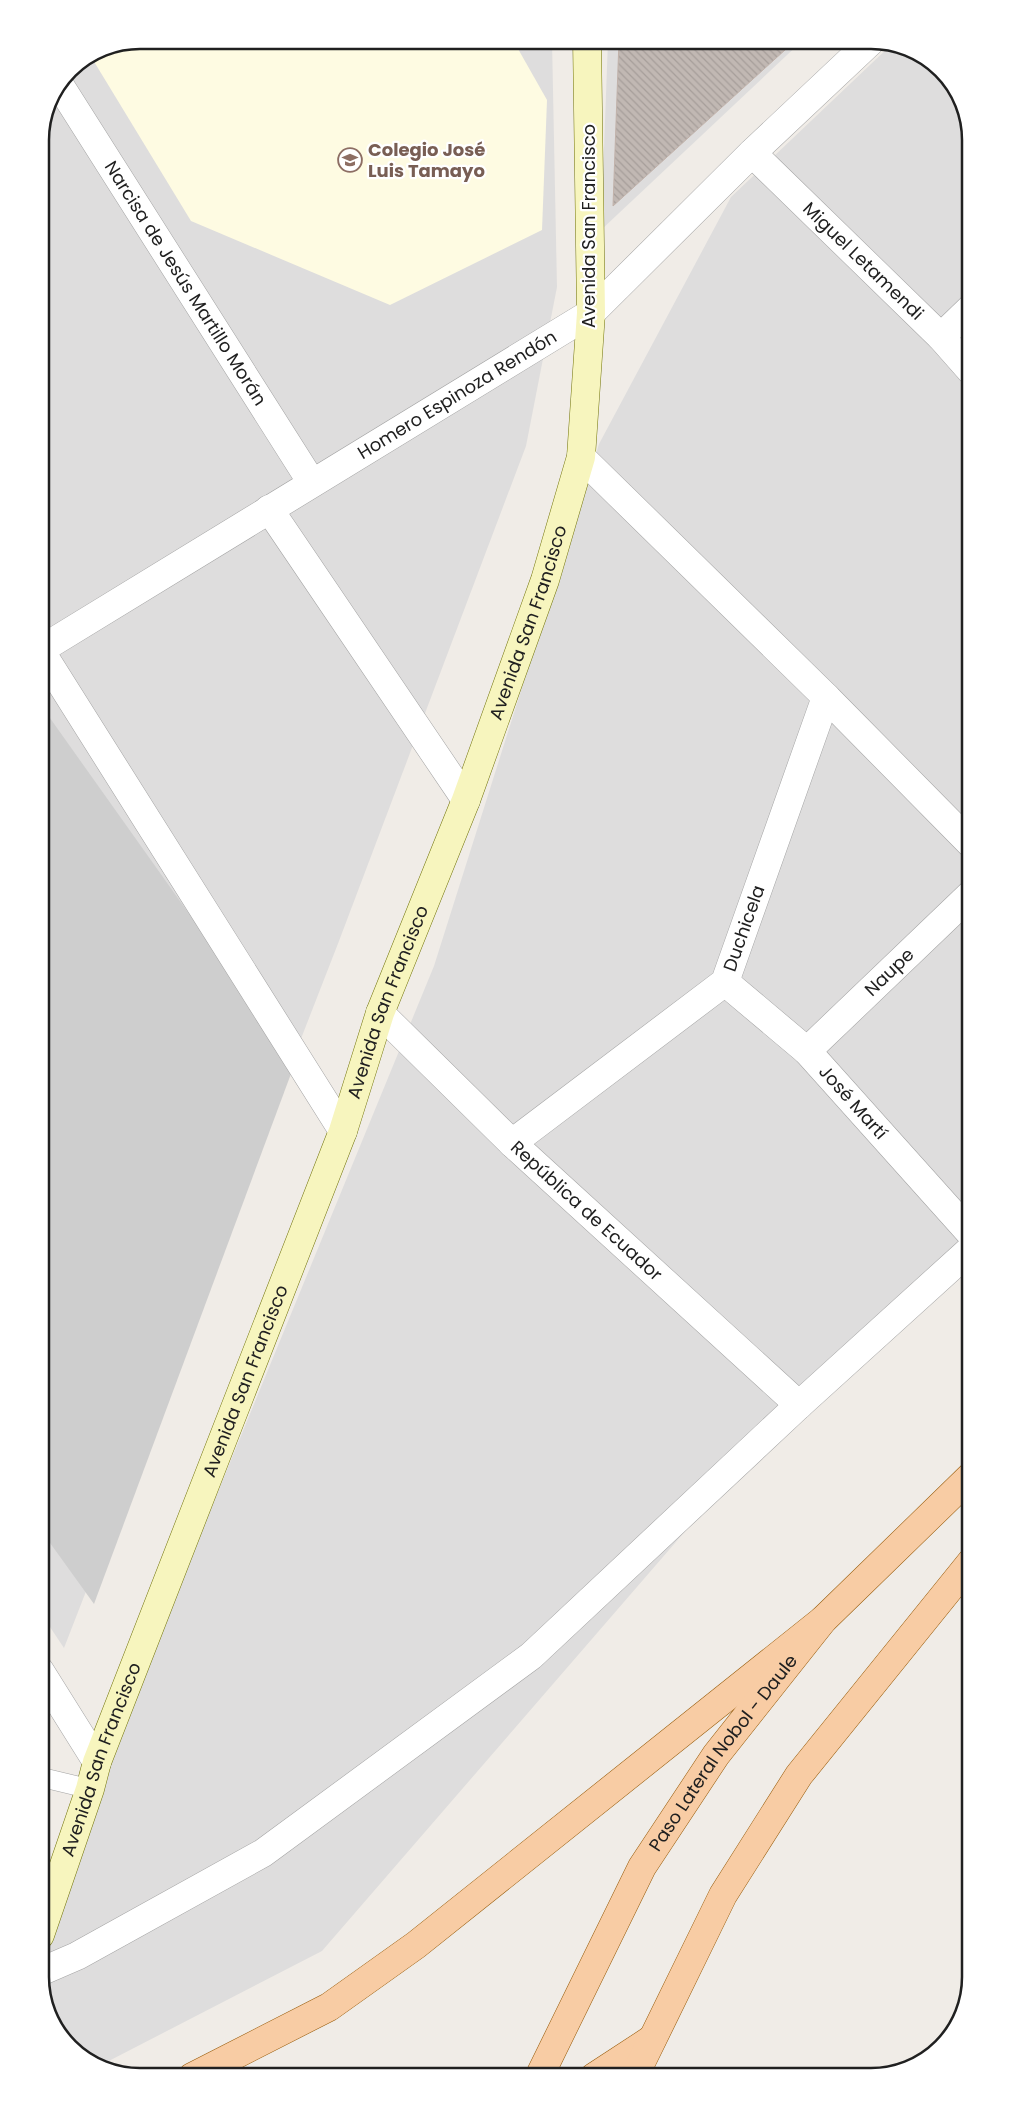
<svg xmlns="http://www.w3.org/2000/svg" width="1011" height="2117" font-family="Poppins,sans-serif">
  <defs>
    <pattern id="building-back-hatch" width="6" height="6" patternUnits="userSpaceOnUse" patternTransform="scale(1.25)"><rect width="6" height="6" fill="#c1b8b3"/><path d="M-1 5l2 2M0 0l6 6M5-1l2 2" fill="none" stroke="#a69e9a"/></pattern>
  </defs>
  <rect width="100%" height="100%" fill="#f0ece7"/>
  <g fill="#dedddd">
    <path d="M140,40H552L557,287L526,446L339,941L64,1648L40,1612V134L48,102L70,69L102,48Z"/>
    <path d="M608,40H803L601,230Z"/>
    <path d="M891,45L932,61L963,102L971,140V1258L752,1454L322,1951L101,2065L79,2056L48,2015L40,1977V1925L434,966L599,444L731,197Z"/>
  </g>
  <path fill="#fefbe2" d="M140,40H513L547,100L542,230L390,305L191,221L90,55L102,48Z"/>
  <path fill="#cecece" d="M40,704L295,1063L94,1604L40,1529Z"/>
  <path fill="url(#building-back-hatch)" stroke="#c1b2aa" d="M619,40H796L613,206Z"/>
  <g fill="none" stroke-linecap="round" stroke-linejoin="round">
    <g stroke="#a4a4a4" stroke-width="20">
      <path id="lane" d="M40,1777L90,1789"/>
    </g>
    <g stroke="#a4a4a4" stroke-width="29">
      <g id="street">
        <path id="s1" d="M59,84L312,483"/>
        <path id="s2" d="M752,153L941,337L971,371"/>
        <path d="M941,337L971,308"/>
        <path d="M269,509L466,800"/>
        <path id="s3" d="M40,650L591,313L752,153L872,40"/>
        <path d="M40,650L343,1131"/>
        <path d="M826,697L971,844"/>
        <path id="s4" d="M725,982L807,1051L971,1234"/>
        <path id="s5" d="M380,1013L512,1143L799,1405"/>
        <path id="s6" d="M807,1051L971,894"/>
        <path id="s7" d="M512,1143L725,982L826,697L581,457"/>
        <path d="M40,1671L97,1762"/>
        <path d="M40,1972L77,1956L263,1853L531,1656L799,1405L971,1249"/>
      </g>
    </g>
    <g stroke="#72740a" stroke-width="29">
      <g id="secondary">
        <path id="s8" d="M40,1935L90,1789L97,1762L343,1131L380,1013L466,800L545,580L581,457L591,313L587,40"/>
      </g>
    </g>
    <g stroke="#955907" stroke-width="29">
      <g id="primary">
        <path d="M192,2077L329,2007L416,1945L823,1620"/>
        <path id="s9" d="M539,2077L642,1867L716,1755L823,1620L971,1476"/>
        <path d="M594,2077L652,2039"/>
        <path d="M634,2077L723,1895L799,1775L971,1562"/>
      </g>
    </g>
    <use href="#lane" stroke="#fff" stroke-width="19"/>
    <use href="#street" stroke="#fff" stroke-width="28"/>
    <use href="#secondary" stroke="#f7f5be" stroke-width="28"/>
    <use href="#primary" stroke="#f8cca4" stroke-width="28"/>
  </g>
  <defs>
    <g id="school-ring" transform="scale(1.25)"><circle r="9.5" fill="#fff" stroke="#8d6e63" stroke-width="1.5"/><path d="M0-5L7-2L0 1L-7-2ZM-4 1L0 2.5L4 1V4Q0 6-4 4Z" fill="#8d6e63"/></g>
  </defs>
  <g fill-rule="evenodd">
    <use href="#school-ring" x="350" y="160"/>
  </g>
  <g text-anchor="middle" stroke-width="4.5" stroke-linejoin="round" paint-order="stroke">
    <g font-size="18" font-weight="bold" fill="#785e54" stroke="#fff" text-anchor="start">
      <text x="368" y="156">Colegio José<tspan x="368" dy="21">Luis Tamayo</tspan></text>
    </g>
    <g font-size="18" fill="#202020" stroke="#fff">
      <text transform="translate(589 226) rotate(-90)" y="6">Avenida San Francisco</text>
      <text dy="6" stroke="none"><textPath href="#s2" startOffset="155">Miguel Letamendi</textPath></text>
      <text dy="6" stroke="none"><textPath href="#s1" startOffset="236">Narcisa de Jesús Martillo Morán</textPath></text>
      <text dy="6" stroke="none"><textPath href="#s3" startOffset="489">Homero Espinoza Rendón</textPath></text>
      <text dy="6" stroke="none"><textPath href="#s8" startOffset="1401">Avenida San Francisco</textPath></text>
      <text dy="6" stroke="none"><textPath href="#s7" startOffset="324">Duchicela</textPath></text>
      <text dy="6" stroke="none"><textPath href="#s6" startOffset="114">Naupe</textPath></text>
      <text dy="6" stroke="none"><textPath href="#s8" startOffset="996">Avenida San Francisco</textPath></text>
      <text dy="6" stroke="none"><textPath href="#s4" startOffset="176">José Martí</textPath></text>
      <text dy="6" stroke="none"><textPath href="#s5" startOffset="286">República de Ecuador</textPath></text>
      <text dy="6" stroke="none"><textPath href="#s8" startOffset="591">Avenida San Francisco</textPath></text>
      <text dy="6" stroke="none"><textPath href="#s9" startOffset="374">Paso Lateral Nobol - Daule</textPath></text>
      <text dy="6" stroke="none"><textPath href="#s8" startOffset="186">Avenida San Francisco</textPath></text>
    </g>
  </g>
  <path d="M0 0H1011V2117H0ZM140 49H871A91 91 0 0 1 962 140V1977A91 91 0 0 1 871 2068H140A91 91 0 0 1 49 1977V140A91 91 0 0 1 140 49Z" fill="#fff" fill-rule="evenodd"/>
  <path fill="none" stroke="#202020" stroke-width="2.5" d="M140 49H871A91 91 0 0 1 962 140V1977A91 91 0 0 1 871 2068H140A91 91 0 0 1 49 1977V140A91 91 0 0 1 140 49Z"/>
</svg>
